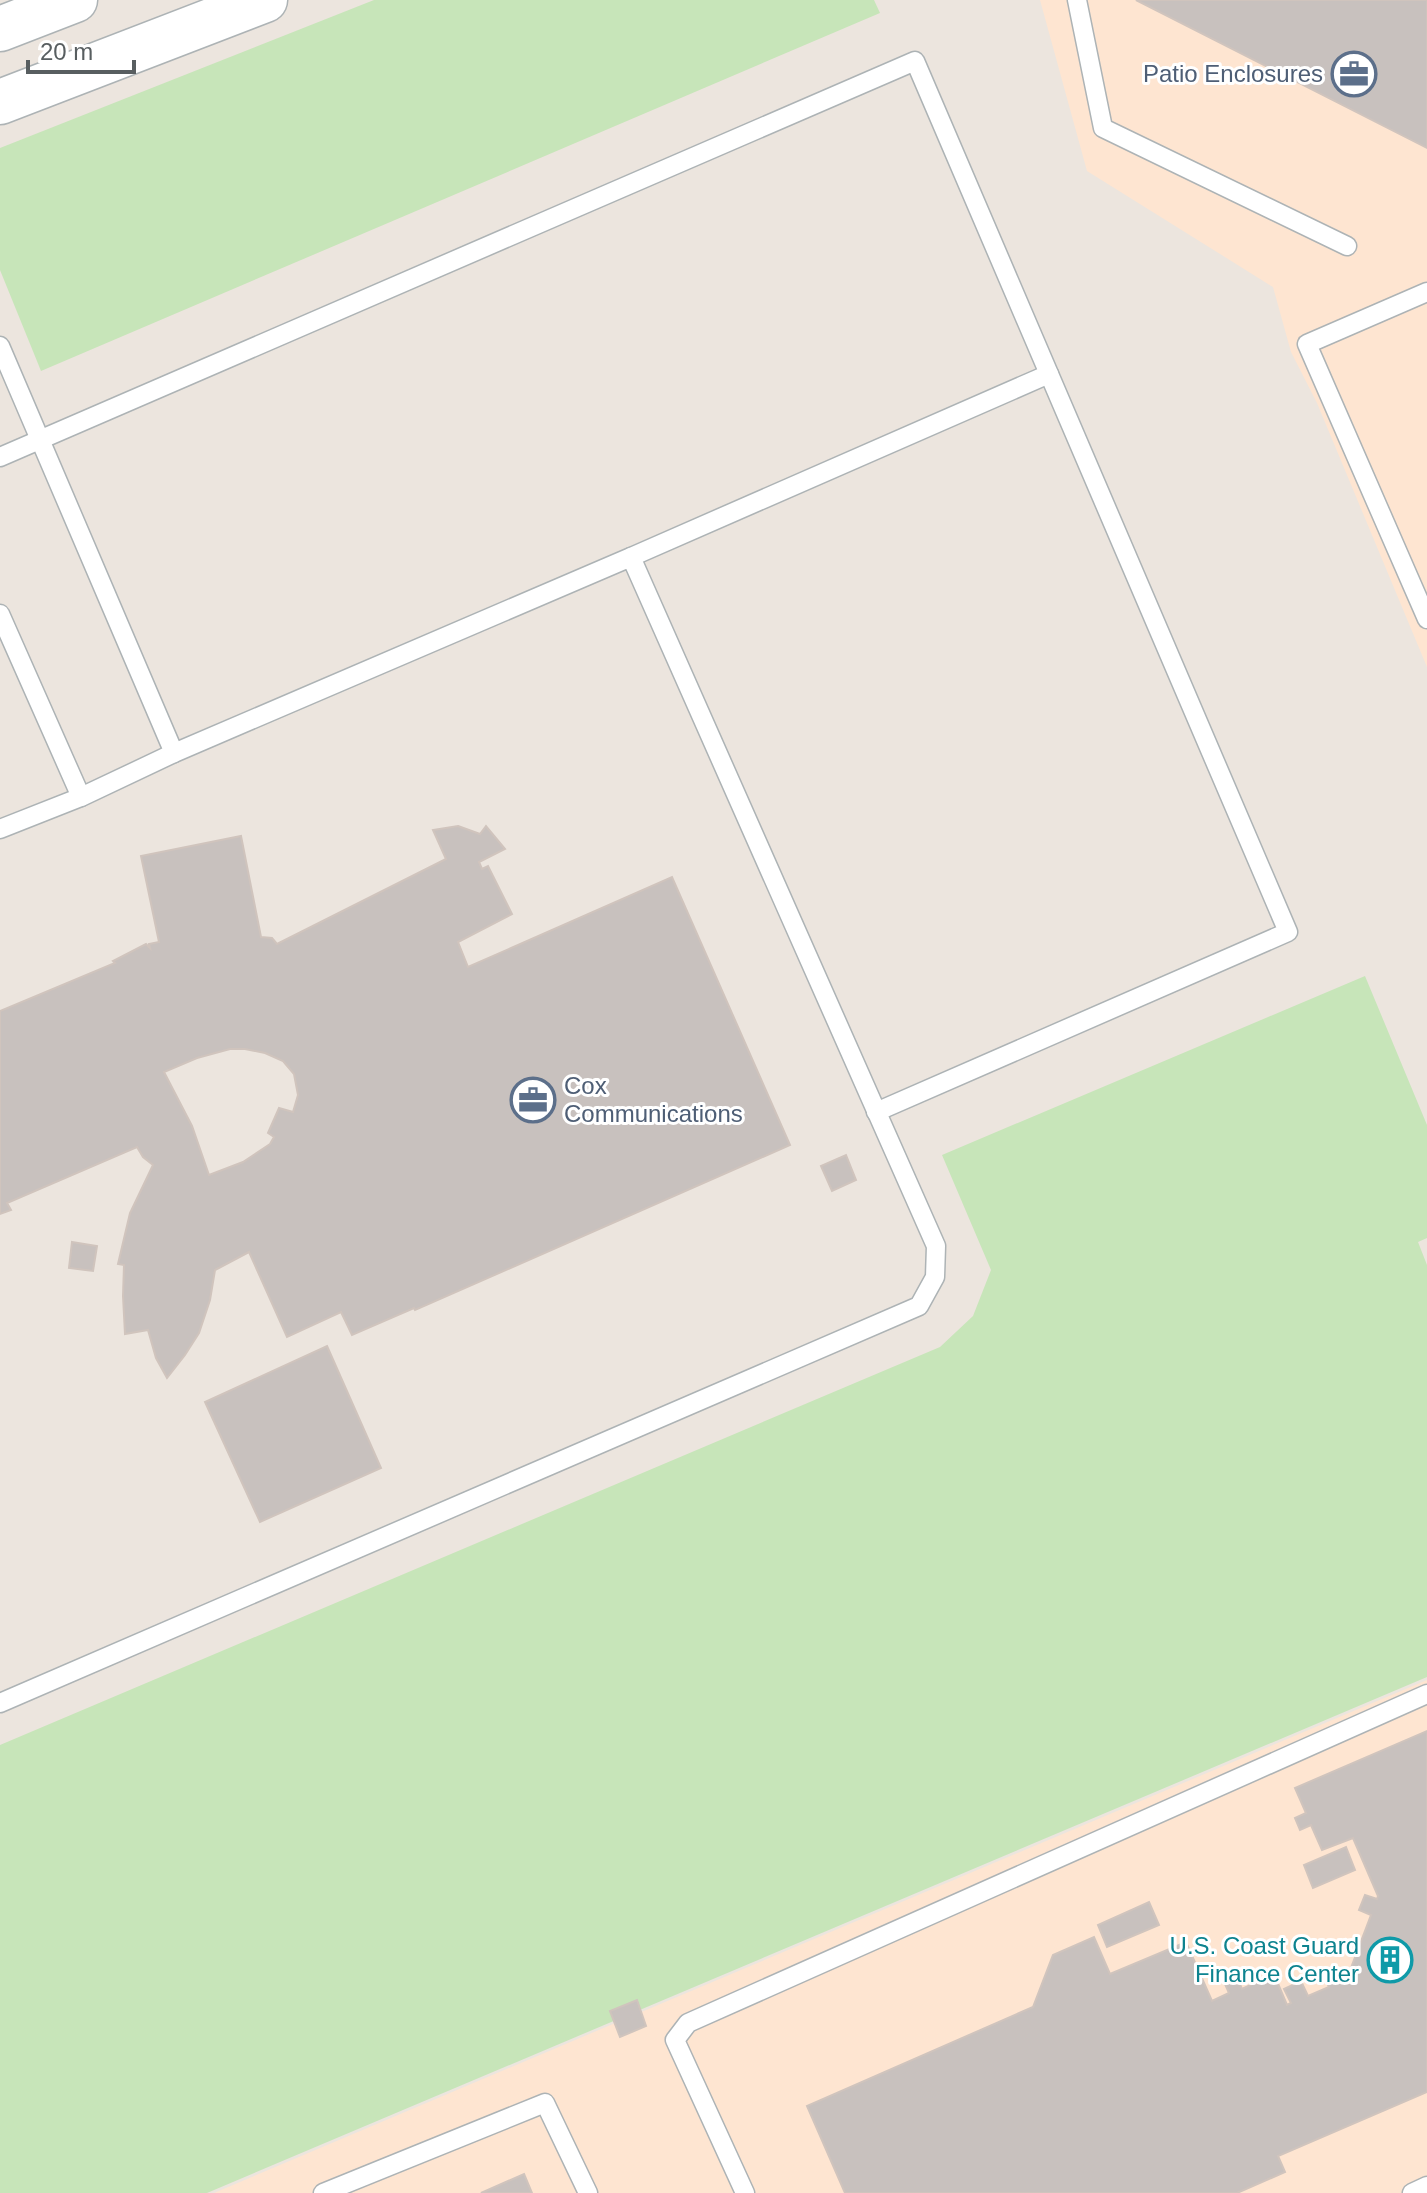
<svg xmlns="http://www.w3.org/2000/svg" width="1427" height="2193" font-family="Arial,sans-serif">
  <rect width="100%" height="100%" fill="#ece5de"/>
  <g fill="#fee5d1">
    <path d="M1040,0H1427V667L1317,403L1291,352L1273,287L1087,171Z"/>
    <path d="M1427,1680V2193H214L594,2032Z"/>
  </g>
  <g fill="#c7e5b9">
    <path d="M374,0H874L880,13L41,371L0,270V148Z"/>
    <path d="M1365,976L1427,1125V1238L1418,1242L1427,1265V1677L207,2193H0V1745L940,1347L973,1316L991,1270L942,1155Z"/>
  </g>
  <g fill="#c8c1be" stroke="#d0c4bd" stroke-width="2" fill-rule="evenodd">
    <path d="M1136,0H1427V148Z"/>
    <path d="M458,826L480,834L486,826L505,849L479,862L482,869L488,866L512,914L458,942L468,967L672,877L790,1145L415,1310L414,1308L352,1335L341,1312L287,1337L249,1252L215,1270L210,1300L199,1333L185,1355L167,1378L156,1358L148,1330L125,1334L123,1296L124,1265L118,1264L130,1213L153,1165L143,1157L137,1147L7,1203L11,1210L0,1214V1011L115,963L113,961L146,944L150,948L149,944L159,942L141,856L241,836L261,937L272,938L277,944L446,859L433,830ZM230,1049H245L265,1053L283,1061L294,1074L298,1095L293,1112L279,1108L268,1133L274,1137L270,1144L243,1162L209,1175L192,1126L164,1072L197,1058Z"/>
    <path d="M846,1155L856,1180L832,1191L821,1166Z"/>
    <path d="M72,1242L97,1246L93,1271L69,1268Z"/>
    <path d="M327,1346L381,1468L260,1522L205,1402Z"/>
    <path d="M1427,1731V2092L1278,2156L1285,2172L1237,2193H845L807,2106L1033,2007L1053,1955L1094,1937L1110,1974L1186,1942L1212,2001L1229,1993L1225,1984L1238,1979L1242,1989L1274,1974L1287,2005L1291,2003L1284,1989L1301,1981L1308,1996L1329,1987L1322,1971L1333,1966L1340,1983L1346,1981L1371,1915L1359,1910L1365,1895L1377,1899L1378,1896L1353,1838L1322,1850L1311,1825L1300,1830L1295,1818L1306,1813L1295,1788Z"/>
    <path d="M1346,1847L1355,1870L1313,1888L1304,1865Z"/>
    <path d="M1149,1902L1159,1925L1107,1947L1098,1925Z"/>
    <path d="M637,2000L646,2026L620,2037L610,2011Z"/>
    <path d="M524,2174L532,2193H481Z"/>
  </g>
  <g fill="none" stroke-linecap="round" stroke-linejoin="round">
    <g stroke="#adb3b5" stroke-width="21">
      <g id="service">
        <path d="M1077,0L1103,128L1347,246"/>
        <path d="M1427,292L1307,344L1427,619"/>
        <path d="M0,346L174,753"/>
        <path d="M0,457L915,61L1288,932L876,1112"/>
        <path d="M631,557L1049,374"/>
        <path d="M0,614L81,797"/>
        <path d="M0,829L81,797L174,753L631,557L936,1246L935,1277L919,1306L0,1703"/>
        <path d="M323,2193L545,2103L588,2193"/>
        <path d="M745,2193L675,2040L688,2023L1427,1694"/>
        <path d="M1412,2193L1427,2186"/>
      </g>
    </g>
    <g stroke="#adb3b5" stroke-width="47">
      <g id="tertiary">
        <path d="M0,29L75,0"/>
        <path d="M0,102L265,0"/>
      </g>
    </g>
    <use href="#service" stroke="#fff" stroke-width="18"/>
    <use href="#tertiary" stroke="#fff" stroke-width="44"/>
  </g>
  <defs>
    <g id="office-ring" transform="scale(2.3)"><circle r="9.5" fill="#fff" stroke="#5c6f8a" stroke-width="1.5"/><path d="M-6-3h4V-5.5h4V-3h4V5H-6ZM-1-4.5V-3h2v-1.5ZM-6 0V1H6V0Z" fill="#5c6f8a"/></g>
    <g id="building-ring" transform="scale(2.3)"><circle r="9.5" fill="#fff" stroke="#0f9aa8" stroke-width="1.5"/><path d="M-4-6H4V6H1V3H-1V6H-4ZM-2.5-4.3h1.7v1.8h-1.7ZM.8-4.3h1.7v1.8H.8ZM-2.5-1h1.7V.8h-1.7ZM.8-1h1.7V.8H.8Z" fill="#0f9aa8"/></g>
  </defs>
  <g fill-rule="evenodd">
    <use href="#office-ring" x="1354" y="74"/>
    <use href="#office-ring" x="533" y="1100"/>
    <use href="#building-ring" x="1390" y="1960"/>
  </g>
  <g text-anchor="middle" stroke-width="6" stroke-linejoin="round" paint-order="stroke">
    <g font-size="24" fill="#4e5e75" stroke="#fff" text-anchor="end">
      <text x="1323" y="82">Patio Enclosures</text>
      <text x="564" y="1094" text-anchor="start">Cox<tspan x="564" dy="28">Communications</tspan></text>
    </g>
    <g font-size="24" fill="#0d838f" stroke="#fff" text-anchor="end">
      <text x="1359" y="1954">U.S. Coast Guard<tspan x="1359" dy="28">Finance Center</tspan></text>
    </g>
  </g>
  <path d="M28 60v12h106v-12" fill="none" stroke="#585e60" stroke-width="4"/>
  <text x="40" y="60" font-size="24" fill="#585e60" stroke="#ffffff" stroke-width="6" paint-order="stroke">20 m</text>
</svg>
